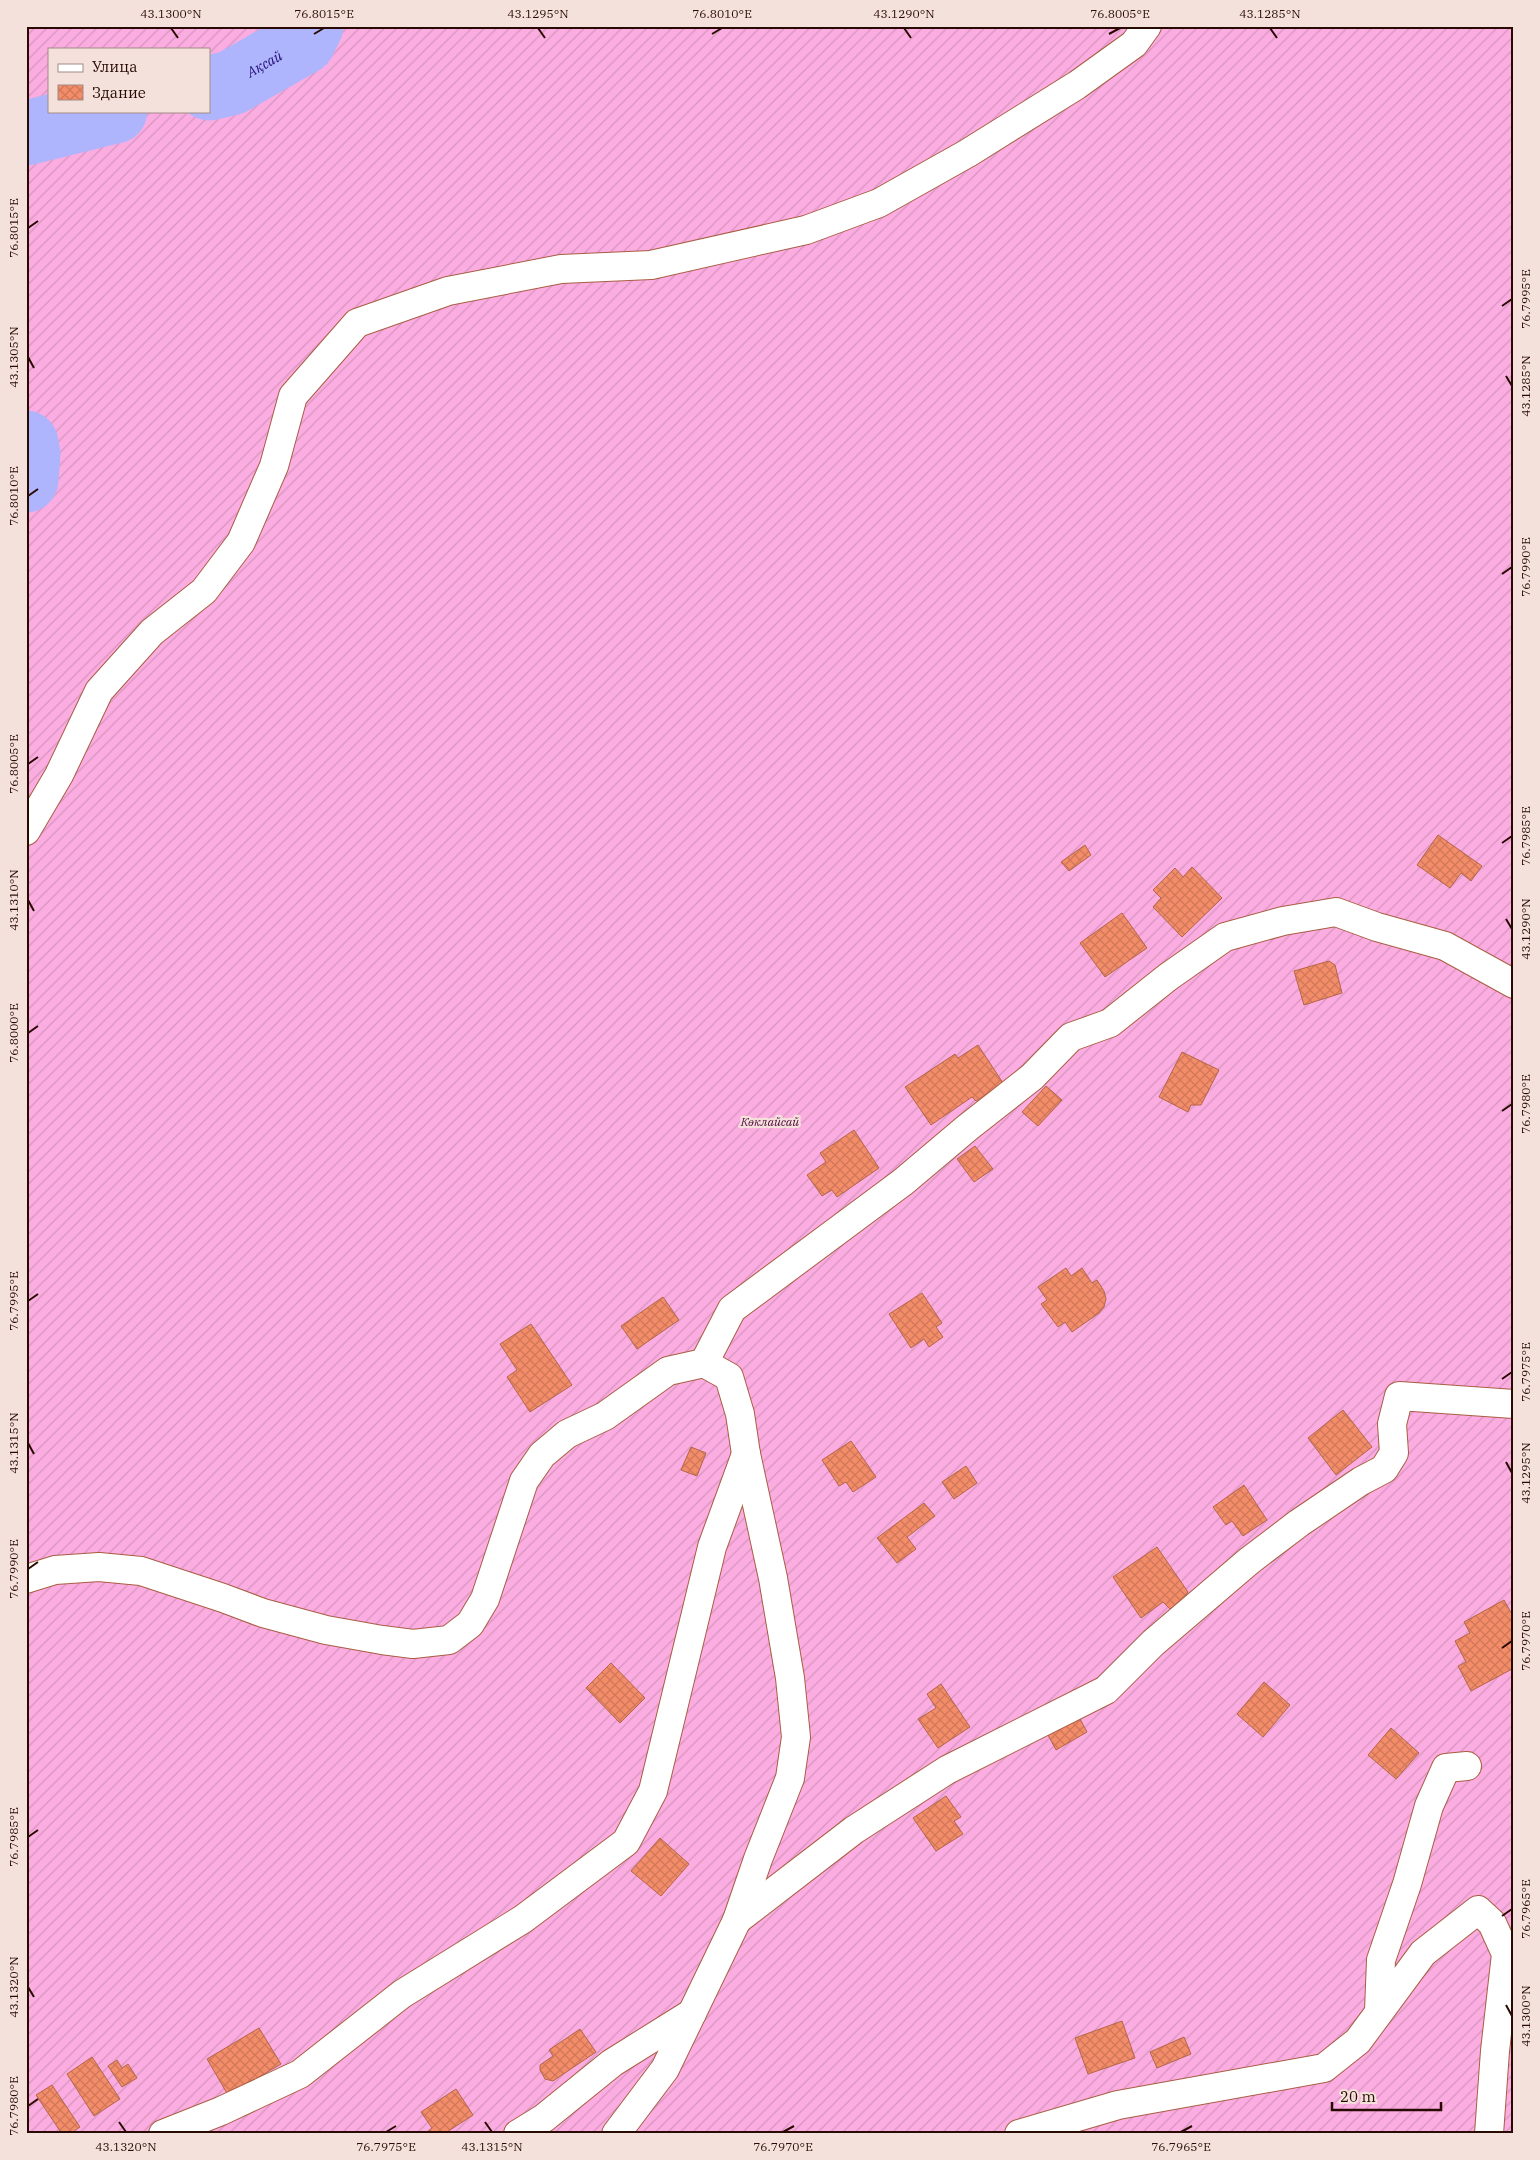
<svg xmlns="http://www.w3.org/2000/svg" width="1540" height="2160" font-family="'IBM Plex Serif',serif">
  <defs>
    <pattern id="garden-furrows" width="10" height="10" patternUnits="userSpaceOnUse" patternTransform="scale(1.25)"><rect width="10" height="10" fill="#fbade1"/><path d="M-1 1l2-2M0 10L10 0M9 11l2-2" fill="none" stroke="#d794bf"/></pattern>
    <pattern id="building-cross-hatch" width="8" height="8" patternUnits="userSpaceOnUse" patternTransform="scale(1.25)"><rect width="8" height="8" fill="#f38c68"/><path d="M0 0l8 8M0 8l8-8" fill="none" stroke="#d07759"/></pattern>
  </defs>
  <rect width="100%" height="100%" fill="#f4e1db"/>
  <path fill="url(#garden-furrows)" fill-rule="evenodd" d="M26,26H1514V2134H26ZM49,49H209V111H49Z"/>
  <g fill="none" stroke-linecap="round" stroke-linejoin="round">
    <g stroke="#afb5fc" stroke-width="65">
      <path id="s1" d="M209,88L231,83L303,42L311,26"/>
      <path d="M26,133L115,111"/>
      <path d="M26,443L28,454L26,480"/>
    </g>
  </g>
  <g fill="url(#building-cross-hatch)" stroke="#b36549">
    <path d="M1438,835L1482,866L1471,881L1461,873L1450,888L1417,865Z"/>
    <path d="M1085,845L1091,855L1069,871L1061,862Z"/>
    <path d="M1192,867L1222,898L1182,937L1153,907L1161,898L1153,890L1175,868L1183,877Z"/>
    <path d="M1122,913L1147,948L1105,977L1080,943Z"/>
    <path d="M1329,961L1335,965L1342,993L1304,1005L1294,971Z"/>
    <path d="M978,1045L1003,1083L976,1101L972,1097L931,1125L905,1087L955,1054L958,1058Z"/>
    <path d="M1182,1052L1219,1070L1201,1105H1191L1188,1112L1159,1097Z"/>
    <path d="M1046,1086L1062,1100L1038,1126L1022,1112Z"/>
    <path d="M854,1130L879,1168L837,1197L832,1190L822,1196L807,1175L826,1162L820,1153Z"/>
    <path d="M975,1146L993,1169L974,1182L957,1159Z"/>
    <path d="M1066,1268L1071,1276L1082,1268L1092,1283L1097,1280L1104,1291L1106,1299L1104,1307L1099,1313L1072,1332L1065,1322L1058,1327L1041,1304L1047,1300L1038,1287Z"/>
    <path d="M922,1293L942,1323L936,1327L943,1337L929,1347L924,1339L911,1348L889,1314Z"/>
    <path d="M663,1297L679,1320L637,1349L621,1326Z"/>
    <path d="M531,1324L572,1385L530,1412L507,1377L517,1370L500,1344Z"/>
    <path d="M1343,1410L1372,1447L1336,1475L1308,1438Z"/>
    <path d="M851,1441L876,1477L853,1492L846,1482L839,1486L822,1460Z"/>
    <path d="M691,1447L706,1453L697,1476L681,1470Z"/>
    <path d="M966,1466L977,1483L954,1499L942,1482Z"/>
    <path d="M1244,1485L1267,1520L1243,1536L1232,1521L1226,1525L1213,1507Z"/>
    <path d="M924,1503L935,1516L907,1537L916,1549L897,1563L877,1538Z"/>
    <path d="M1157,1547L1188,1592L1180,1604L1170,1609L1163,1602L1141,1618L1113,1577Z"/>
    <path d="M1504,1600L1514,1618V1668L1471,1691L1458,1666L1466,1662L1455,1641L1470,1633L1464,1622Z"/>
    <path d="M611,1663L645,1698L620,1723L586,1688Z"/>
    <path d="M1264,1682L1290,1705L1263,1737L1237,1714Z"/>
    <path d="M941,1684L970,1727L938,1748L918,1719L936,1708L927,1694Z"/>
    <path d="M1079,1717L1087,1732L1056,1750L1048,1735Z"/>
    <path d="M1391,1728L1419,1753L1396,1779L1368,1755Z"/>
    <path d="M946,1796L961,1817L954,1821L963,1834L936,1851L913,1818Z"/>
    <path d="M660,1838L689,1864L661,1896L631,1871Z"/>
    <path d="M1122,2021L1135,2058L1088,2074L1075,2038Z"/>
    <path d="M259,2028L281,2064L228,2095L207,2059Z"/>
    <path d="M580,2029L596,2052L553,2081L545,2079L540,2070V2065L553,2056L549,2050Z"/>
    <path d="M1184,2037L1191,2054L1157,2068L1150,2052Z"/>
    <path d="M92,2057L120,2099L94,2116L67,2074Z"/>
    <path d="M117,2060L122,2068L128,2064L137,2078L122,2087L108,2066Z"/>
    <path d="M52,2085L80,2127L70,2134H62L36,2095Z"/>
    <path d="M456,2089L473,2115L447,2132L448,2134H429L428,2131L432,2128L421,2112Z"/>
  </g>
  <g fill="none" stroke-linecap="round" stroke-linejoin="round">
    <g stroke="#aa5d42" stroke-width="30">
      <g id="minor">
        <path d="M26,831L59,775L99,691L152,632L204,591L241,542L274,466L293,396L357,323L448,291L561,269L651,265L806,230L879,203L968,153L1077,85L1134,44L1147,26"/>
        <path d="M704,1363L732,1309L903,1182L967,1128L1032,1077L1071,1037L1110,1023L1168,977L1225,937L1283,921L1336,912L1377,927L1445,946L1514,984"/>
        <path d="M26,1579L55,1570L99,1567L141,1571L223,1598L263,1613L326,1630L382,1640L413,1644L449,1640L470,1624L485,1599L524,1481L542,1455L567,1434L605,1416L668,1371L704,1363L729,1377L740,1414L746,1454L773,1578L790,1678L796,1737L790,1778L758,1859L737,1920L665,2069L616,2134"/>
        <path d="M737,1920L854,1830L947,1770L1106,1690L1153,1643L1249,1561L1299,1523L1361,1481L1384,1469L1394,1453L1392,1424L1399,1396L1514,1404"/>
        <path d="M1379,2011L1381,1960L1407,1884L1429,1806L1446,1768L1467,1766"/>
        <path d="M163,2134L221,2111L300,2074L402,1994L523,1919L626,1842L653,1791L712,1547L746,1454"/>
        <path d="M518,2134L544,2118L612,2063L692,2013"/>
        <path d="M1019,2134L1118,2105L1324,2068L1358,2041L1423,1953L1478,1910L1492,1923L1506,1954L1495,2051L1489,2134"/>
      </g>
    </g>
    <use href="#minor" stroke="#fff" stroke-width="28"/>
  </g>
  <path fill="none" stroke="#280a02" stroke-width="2" d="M171,28L178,38M538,28L545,38M904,28L911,38M1270,28L1277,38M314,34L324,28M712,34L722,28M1109,34L1120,28M28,228L38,221M1502,306L1512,299M28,357L34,368M1506,376L1512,386M28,496L38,489M1502,574L1512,567M28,764L38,757M1502,843L1512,836M28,900L34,911M1506,919L1512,929M28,1033L38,1026M1502,1111L1512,1104M28,1301L38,1294M1502,1379L1512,1372M28,1443L34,1454M1506,1462L1512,1473M28,1569L38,1562M1502,1648L1512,1641M28,1837L38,1830M1502,1916L1512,1909M28,1987L34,1997M1506,2005L1512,2016M28,2106L38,2099M119,2122L126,2132M485,2122L492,2132M386,2132L396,2126M783,2132L794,2126M1181,2132L1192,2126"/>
  <g text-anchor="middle" stroke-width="4.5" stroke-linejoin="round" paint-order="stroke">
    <g font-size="12" font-style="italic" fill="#510940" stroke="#f4e1db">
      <text x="770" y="1126">Көклайсай</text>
    </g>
    <g font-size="14" font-style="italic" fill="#250f77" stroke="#f4e1db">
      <text dy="5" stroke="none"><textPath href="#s1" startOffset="61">Ақсай</textPath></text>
    </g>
  </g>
  <rect width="1540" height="2160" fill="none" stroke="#f4e1db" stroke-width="55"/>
  <rect x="48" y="48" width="162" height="65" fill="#f4e1db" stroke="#a28b84"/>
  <rect x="58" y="64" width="25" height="8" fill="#ffffff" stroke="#a28b84"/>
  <text x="92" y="72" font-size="15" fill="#280a02">Улица</text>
  <rect x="58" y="85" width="25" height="15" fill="url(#building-cross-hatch)" stroke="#a28b84"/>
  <text x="92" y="98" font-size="15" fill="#280a02">Здание</text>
  <path d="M1332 2102v8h109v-8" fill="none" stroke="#280a02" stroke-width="2.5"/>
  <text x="1340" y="2102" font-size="15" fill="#280a02" stroke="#f4e1db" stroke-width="4" paint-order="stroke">20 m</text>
  <rect x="28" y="28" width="1484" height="2104" fill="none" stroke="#280a02" stroke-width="2"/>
  <g font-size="12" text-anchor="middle" fill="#280a02">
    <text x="171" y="18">43.1300°N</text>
    <text x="324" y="18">76.8015°E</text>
    <text x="538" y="18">43.1295°N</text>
    <text x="722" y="18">76.8010°E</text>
    <text x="904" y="18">43.1290°N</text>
    <text x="1120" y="18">76.8005°E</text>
    <text x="1270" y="18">43.1285°N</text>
    <text transform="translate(14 228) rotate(-90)" y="4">76.8015°E</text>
    <text transform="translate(1526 299) rotate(-90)" y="4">76.7995°E</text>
    <text transform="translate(14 357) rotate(-90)" y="4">43.1305°N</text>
    <text transform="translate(1526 386) rotate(-90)" y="4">43.1285°N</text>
    <text transform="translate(14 496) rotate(-90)" y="4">76.8010°E</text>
    <text transform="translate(1526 567) rotate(-90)" y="4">76.7990°E</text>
    <text transform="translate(14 764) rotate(-90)" y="4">76.8005°E</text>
    <text transform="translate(1526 836) rotate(-90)" y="4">76.7985°E</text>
    <text transform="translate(14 900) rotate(-90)" y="4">43.1310°N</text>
    <text transform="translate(1526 929) rotate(-90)" y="4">43.1290°N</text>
    <text transform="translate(14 1033) rotate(-90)" y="4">76.8000°E</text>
    <text transform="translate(1526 1104) rotate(-90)" y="4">76.7980°E</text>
    <text transform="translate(14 1301) rotate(-90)" y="4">76.7995°E</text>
    <text transform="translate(1526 1372) rotate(-90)" y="4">76.7975°E</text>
    <text transform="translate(14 1443) rotate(-90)" y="4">43.1315°N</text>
    <text transform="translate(1526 1473) rotate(-90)" y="4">43.1295°N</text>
    <text transform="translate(14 1569) rotate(-90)" y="4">76.7990°E</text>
    <text transform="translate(1526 1641) rotate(-90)" y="4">76.7970°E</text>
    <text transform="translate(14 1837) rotate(-90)" y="4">76.7985°E</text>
    <text transform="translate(1526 1909) rotate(-90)" y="4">76.7965°E</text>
    <text transform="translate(14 1987) rotate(-90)" y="4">43.1320°N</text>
    <text transform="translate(1526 2016) rotate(-90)" y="4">43.1300°N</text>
    <text transform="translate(14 2106) rotate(-90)" y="4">76.7980°E</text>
    <text x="126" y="2151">43.1320°N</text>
    <text x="386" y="2151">76.7975°E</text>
    <text x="492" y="2151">43.1315°N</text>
    <text x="783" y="2151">76.7970°E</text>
    <text x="1181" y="2151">76.7965°E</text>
  </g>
</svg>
